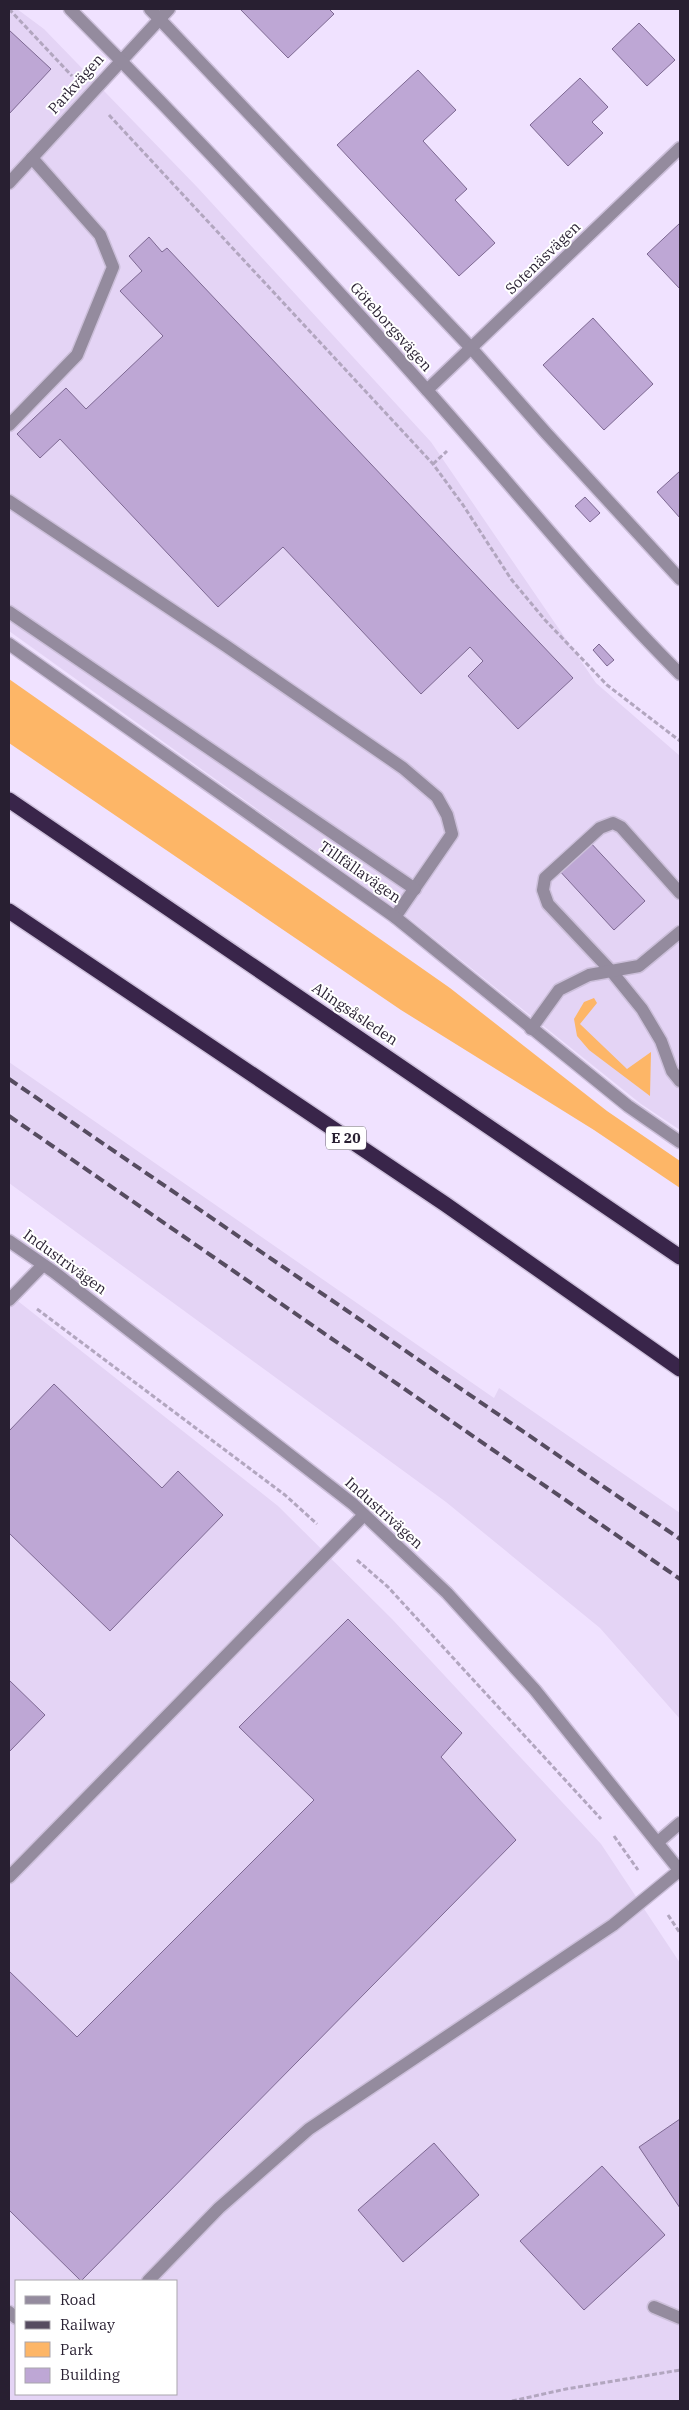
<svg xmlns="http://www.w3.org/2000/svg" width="689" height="2410" font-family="'IBM Plex Serif',serif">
  <rect width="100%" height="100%" fill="#f0e2ff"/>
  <g fill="#e4d4f5" fill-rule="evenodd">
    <path d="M9,9H17L44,29L198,188L431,442L596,683L680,756V1130L641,1104L406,916L9,631Z"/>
    <path d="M9,1062L494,1398L499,1388L680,1513V1719L600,1628L446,1502L9,1183Z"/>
    <path d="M9,1294L278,1506L392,1619L601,1844L680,1963V2401H9ZM16,2281H176V2394H16Z"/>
  </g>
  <g fill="#fdb667">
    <path d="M9,679L450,988L607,1111L680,1161V1188L594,1130L401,1010L9,743Z"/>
    <path d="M594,998L597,1003L580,1024L627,1069L651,1052L650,1096L589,1050L577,1036L574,1019L584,1002Z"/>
  </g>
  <g fill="#bea7d5" stroke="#7d6892">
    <path d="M240,9H329L334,14L288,58Z"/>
    <path d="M639,23L675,60L647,86L612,49Z"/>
    <path d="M9,30L51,69L9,114Z"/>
    <path d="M418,70L456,110L423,141L467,189L455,200L495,243L459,276L337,145Z"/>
    <path d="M580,78L608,107L592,122L603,133L568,166L530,125Z"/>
    <path d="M680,223V289L647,254Z"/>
    <path d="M149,237L162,252L167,248L573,678L518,729L468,676L483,661L470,647L421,694L283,547L218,607L60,439L40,458L17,434L66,388L86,409L163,336L120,291L142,271L129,256Z"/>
    <path d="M593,318L653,384L604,430L543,365Z"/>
    <path d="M680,471V518L657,492Z"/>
    <path d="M585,497L600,513L590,522L575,506Z"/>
    <path d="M599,644L614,660L607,666L593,650Z"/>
    <path d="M588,840L645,901L614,930L557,868Z"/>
    <path d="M54,1384L162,1488L178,1471L223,1515L110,1631L9,1533V1431Z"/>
    <path d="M348,1619L462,1733L441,1757L516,1840L81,2281L9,2210V1971L77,2037L314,1800L239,1727Z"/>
    <path d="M9,1680L45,1715L9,1752Z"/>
    <path d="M680,2119V2208L639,2147Z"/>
    <path d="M434,2143L479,2195L403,2262L358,2210Z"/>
    <path d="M602,2166L665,2235L584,2310L520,2241Z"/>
  </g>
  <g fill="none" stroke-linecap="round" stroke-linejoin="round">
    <g stroke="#ccbfda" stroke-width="15">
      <g id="service">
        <path d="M9,425L77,355L113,267L100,235L32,158"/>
        <path d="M9,501L226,646L403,768L437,797L447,815L452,834L395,917"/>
        <path d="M9,612L415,889"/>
        <path d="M680,893L621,827L613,823L600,828L545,878L543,890L548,904L612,972L642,1009L661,1041L672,1071L680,1081"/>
        <path d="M9,1300L43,1265"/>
        <path d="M658,1842L680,1823"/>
        <path d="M9,1877L364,1515"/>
        <path d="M148,2281L219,2208L309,2129L613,1925L680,1870"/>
        <path d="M654,2307L680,2318"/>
        <path d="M9,2312L16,2318"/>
      </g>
    </g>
    <g stroke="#ccbfda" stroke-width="15">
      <g id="minor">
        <path d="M150,9L472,349L546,433L680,579"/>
        <path d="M9,183L169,9"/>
        <path d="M427,390L680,148"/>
        <path d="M9,644L395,917L628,1106L680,1142"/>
        <path d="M531,1029L559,990L589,975L639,966L680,932"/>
      </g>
    </g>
    <g stroke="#ccbfda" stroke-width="15">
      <g id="tertiary">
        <path d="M70,9C192,132 311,260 426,389C511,484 590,584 680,674"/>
        <path d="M9,1241L54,1272L353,1504L447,1593L535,1690L680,1871"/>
      </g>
    </g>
    <g stroke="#ccbfda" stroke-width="18">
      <g id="motorway">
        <path d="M9,800L680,1257"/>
        <path d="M9,911L445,1204L680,1369"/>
      </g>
    </g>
    <g stroke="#b2a6bf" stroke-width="3" stroke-dasharray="5 2.5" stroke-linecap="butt">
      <path d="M9,9L72,76"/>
      <path d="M109,115L433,464L463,505L511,579L545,620L607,685L680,741"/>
      <path d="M433,464L447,451"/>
      <path d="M37,1309L285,1495L317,1524"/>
      <path d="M357,1560L388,1587L601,1819"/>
      <path d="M614,1836L638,1870"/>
      <path d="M668,1915L680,1933"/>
      <path d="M512,2401L566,2389L680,2370"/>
    </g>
    <use href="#service" stroke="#948b9e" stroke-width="12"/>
    <use href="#minor" stroke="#948b9e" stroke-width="12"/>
    <use href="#tertiary" stroke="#948b9e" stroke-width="12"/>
    <use href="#motorway" stroke="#39254a" stroke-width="15"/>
    <g stroke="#564c60" stroke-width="4" stroke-dasharray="10 5" stroke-linecap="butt">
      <path d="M9,1079L680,1539"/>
      <path d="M9,1116L680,1579"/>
    </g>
  </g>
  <g text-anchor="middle" stroke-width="4" stroke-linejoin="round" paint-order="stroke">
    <rect fill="#fff" stroke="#68626f" stroke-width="1" x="326" y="1126.5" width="40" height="23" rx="4"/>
    <g font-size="14" font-weight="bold" fill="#281f31">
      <text x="346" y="1143">E 20</text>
    </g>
    <g font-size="15" fill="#281f31" stroke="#fff">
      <text transform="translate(76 84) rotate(-48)" y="5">Parkvägen</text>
      <text transform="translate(543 258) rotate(-44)" y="5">Sotenäsvägen</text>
      <text transform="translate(391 327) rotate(48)" y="5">Göteborgsvägen</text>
      <text transform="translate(360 872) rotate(35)" y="5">Tillfällavägen</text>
      <text transform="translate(355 1014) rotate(34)" y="5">Alingsåsleden</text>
      <text transform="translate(65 1262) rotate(36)" y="5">Industrivägen</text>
      <text transform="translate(384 1513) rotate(42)" y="5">Industrivägen</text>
    </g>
  </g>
  <rect width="689" height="2410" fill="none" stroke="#281f31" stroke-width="20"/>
  <rect x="15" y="2280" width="162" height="115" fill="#ffffff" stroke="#a9a5ad"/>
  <rect x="25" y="2296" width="25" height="8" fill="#948b9e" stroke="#a9a5ad"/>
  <text x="60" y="2305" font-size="15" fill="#281f31">Road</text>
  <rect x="25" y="2321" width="25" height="8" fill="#564c60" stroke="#a9a5ad"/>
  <text x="60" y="2330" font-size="15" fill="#281f31">Railway</text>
  <rect x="25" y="2342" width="25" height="15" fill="#fdb667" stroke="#a9a5ad"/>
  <text x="60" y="2355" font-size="15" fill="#281f31">Park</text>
  <rect x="25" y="2368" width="25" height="15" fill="#bea7d5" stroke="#a9a5ad"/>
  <text x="60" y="2380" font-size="15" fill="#281f31">Building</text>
</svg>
